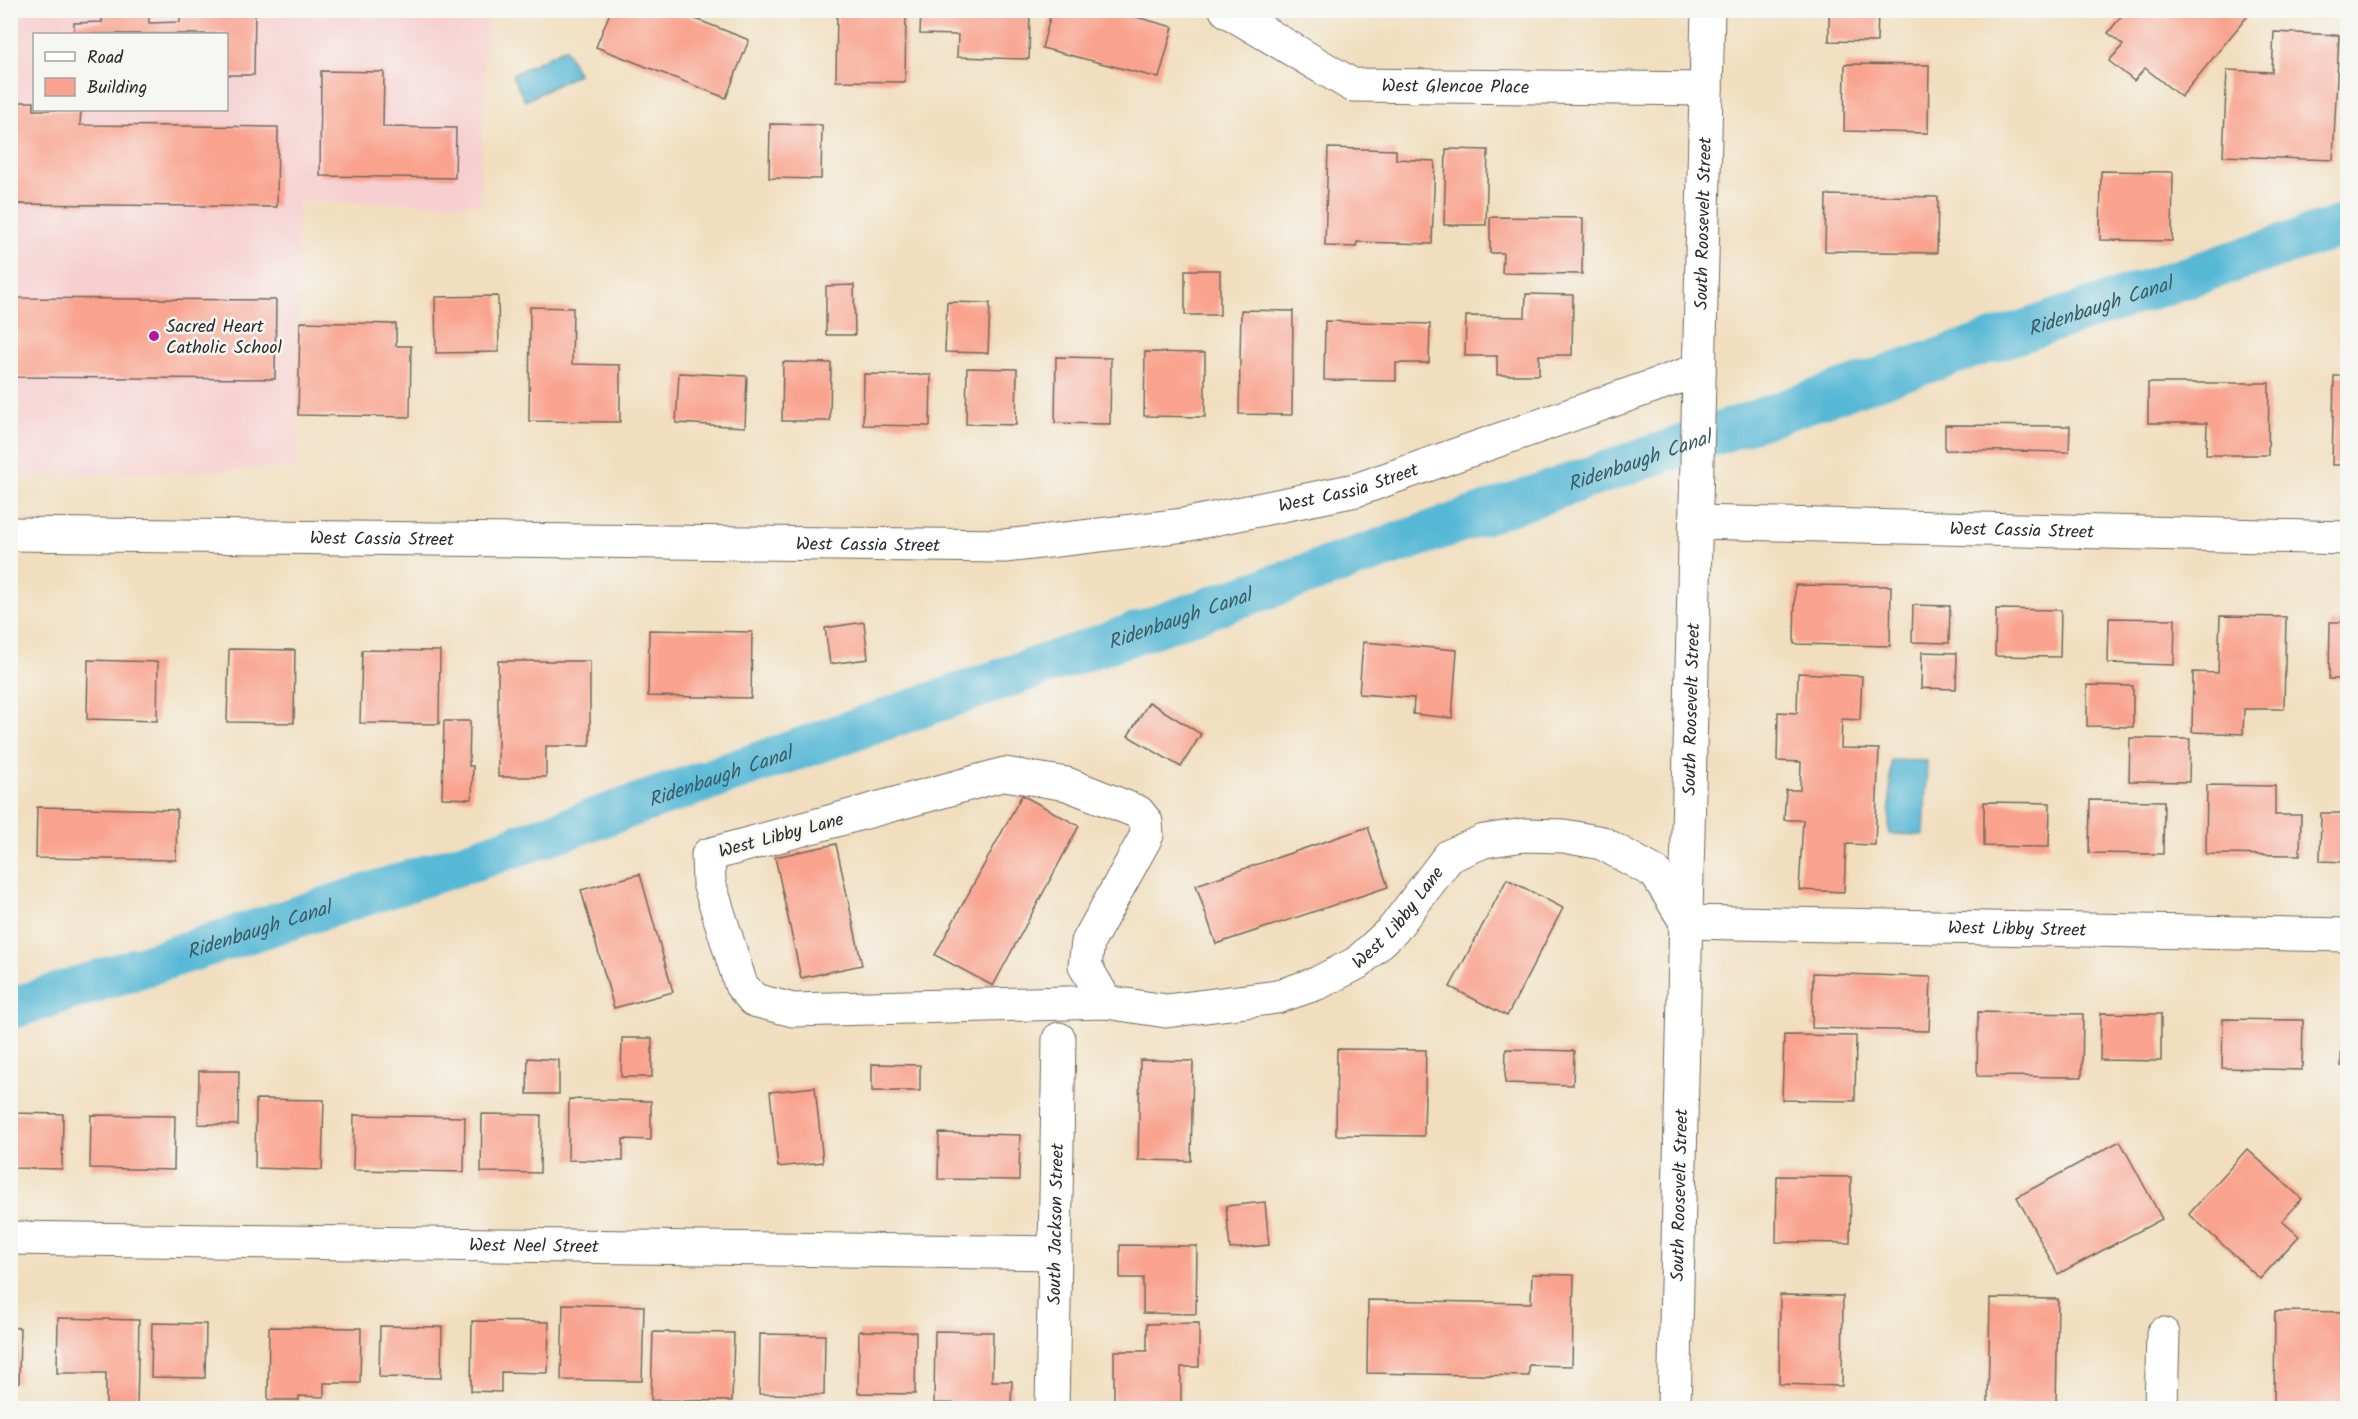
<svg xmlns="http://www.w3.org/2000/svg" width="2358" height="1419" font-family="Kalam,sans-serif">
  <rect width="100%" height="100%" fill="#f6f6f2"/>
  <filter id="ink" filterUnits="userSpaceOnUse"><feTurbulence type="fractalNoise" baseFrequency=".0167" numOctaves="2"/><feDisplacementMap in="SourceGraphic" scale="12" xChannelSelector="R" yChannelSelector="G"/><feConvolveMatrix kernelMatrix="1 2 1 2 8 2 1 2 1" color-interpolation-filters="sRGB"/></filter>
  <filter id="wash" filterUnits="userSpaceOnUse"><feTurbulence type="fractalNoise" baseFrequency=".008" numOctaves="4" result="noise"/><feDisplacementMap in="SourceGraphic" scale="24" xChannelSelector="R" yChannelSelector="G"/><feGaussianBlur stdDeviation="1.35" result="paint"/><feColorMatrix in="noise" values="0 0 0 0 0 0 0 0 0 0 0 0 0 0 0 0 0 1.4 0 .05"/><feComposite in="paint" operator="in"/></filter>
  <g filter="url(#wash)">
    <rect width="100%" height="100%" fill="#f1debe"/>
    <path fill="#f7cfd0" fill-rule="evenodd" d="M10,11H486L480,204L298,202L297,468L11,477ZM34,34H226V110H34Z"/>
    <g fill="#56b8d5" stroke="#407280" stroke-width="1.5">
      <path d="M565,48L578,74L525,101L512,75Z"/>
      <path d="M1891,760L1927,761L1924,835L1889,834Z"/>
    </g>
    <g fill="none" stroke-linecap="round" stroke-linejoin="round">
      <path stroke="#56b8d5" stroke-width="42" id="s1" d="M10,1009L490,855L1838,392L2348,224"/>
    </g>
    <g id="blocks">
      <g fill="#f9a28d">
        <path d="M102,10H149V23L180,22V10H255L254,75H226V34H74V23L102,22Z"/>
        <path d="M611,10H673L749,40L726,98L596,47Z"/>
        <path d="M837,10H906L905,82L836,81Z"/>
        <path d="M921,10H1030L1029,59L957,57L958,35L920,34Z"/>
        <path d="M1052,10H1111L1173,27L1159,78L1042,48Z"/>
        <rect x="1458" y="10" width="26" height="3"/>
        <path d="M1829,10H1878L1877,42L1829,41Z"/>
        <path d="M2126,10H2248L2251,12L2181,97L2145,68L2134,81L2109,61L2123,45L2108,33Z"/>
        <path d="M2274,32L2339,35L2333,160L2223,156L2227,70L2272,72Z"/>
        <path d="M1845,64L1929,65L1928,133L1844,131Z"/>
        <path d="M321,71L384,72L383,127L456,128L455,178L320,176Z"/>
        <path d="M10,102H34V110H81L80,125L278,127L277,207L16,204L15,298L276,300L275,379L10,377Z"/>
        <path d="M770,124L822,125L821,179L769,178Z"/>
        <path d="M1328,148L1396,150V159L1435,161L1432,244L1357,242L1356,247L1325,246Z"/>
        <path d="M1446,149L1488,150L1486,225H1444Z"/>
        <path d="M2101,171L2173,172L2172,241L2100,240Z"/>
        <path d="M1826,195L1938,197L1937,253L1825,251Z"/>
        <path d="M1490,217L1583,218L1582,274L1502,273L1503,253H1490Z"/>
        <rect x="1185" y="270" width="35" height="45"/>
        <path d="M854,285L855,335H826V286Z"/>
        <path d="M1526,294L1573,295L1572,355H1539V375H1497V356H1465L1466,316L1525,317Z"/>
        <path d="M498,296L499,352L436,353L435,297Z"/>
        <path d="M947,302L990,303L988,353L945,352Z"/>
        <path d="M530,307L573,308L572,364L620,365V422L529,421Z"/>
        <path d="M1241,310L1293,311L1292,415L1239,414Z"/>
        <path d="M1325,321L1430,324L1429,363H1396V381L1324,380Z"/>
        <path d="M300,322L396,324V346H411L410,417L298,415Z"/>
        <path d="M1145,352L1205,353V417L1144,416Z"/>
        <path d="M1056,357L1111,358L1110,424L1055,423Z"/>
        <path d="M783,362L831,363L830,421H782Z"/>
        <path d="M967,368L1017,369L1016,425L966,424Z"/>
        <path d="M679,373L747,376L745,427L676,423Z"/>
        <path d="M864,374L931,375L930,426L863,425Z"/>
        <path d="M2334,376H2348V465H2332Z"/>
        <path d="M2148,383H2269L2268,455H2206L2207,423H2148Z"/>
        <path d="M1945,425L2070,426L2069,452L1945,450Z"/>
        <path d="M1795,585L1891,586L1890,646L1794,644Z"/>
        <path d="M1913,605L1950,606L1949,643L1912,642Z"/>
        <path d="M1996,609L2061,610L2060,657L1995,656Z"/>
        <path d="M2220,616L2286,617L2284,709H2244L2243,734L2192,732L2193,672L2218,673Z"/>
        <path d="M2109,618L2175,619L2174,665L2108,663Z"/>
        <path d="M864,622L868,659L830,664L825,628Z"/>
        <path d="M2330,622H2348V679H2329Z"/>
        <path d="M649,630L752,632L751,698L648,696Z"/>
        <path d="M1363,642L1457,650L1452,718L1413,714L1414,698L1359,694Z"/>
        <path d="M229,649L295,650L294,723L227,722Z"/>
        <path d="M362,650L440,651L439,724L360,723Z"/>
        <path d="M1922,652L1957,653L1956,689L1921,688Z"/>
        <path d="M88,660L158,662L157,721L87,719Z"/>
        <path d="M498,661H590V746H546V777H498Z"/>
        <path d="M1798,673L1862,676L1860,720L1842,719L1841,748L1879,749L1875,845L1846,844L1844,892L1799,890L1803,820H1784L1786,790H1800L1801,762L1777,761L1778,712L1797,713Z"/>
        <path d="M2087,685L2133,686V727L2087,726Z"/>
        <path d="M1149,702L1201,734L1181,767L1128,736Z"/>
        <path d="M444,721H470L469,766H473L472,799L442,798Z"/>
        <path d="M2130,738L2190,739L2189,782L2129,781Z"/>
        <path d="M2207,785L2275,786V815H2301L2300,855L2206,854Z"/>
        <path d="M1022,795L1079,826L993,986L935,955Z"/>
        <path d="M2090,800L2164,801L2163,854L2089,853Z"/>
        <path d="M1984,802L2050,803L2049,847L1984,846Z"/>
        <path d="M37,807L177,810L176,860L36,858Z"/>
        <path d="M2321,813H2348V862L2320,861Z"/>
        <path d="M1368,827L1388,887L1216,944L1196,885Z"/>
        <path d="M836,844L862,965L801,978L775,857Z"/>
        <path d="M640,874L673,992L614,1008L581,890Z"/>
        <path d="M1507,879L1563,908L1507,1016L1450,987Z"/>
        <path d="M1813,973L1931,977L1929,1031L1812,1028Z"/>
        <path d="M1978,1012L2083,1014L2082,1077L1977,1076Z"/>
        <path d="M2101,1013L2161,1014V1061L2100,1060Z"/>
        <path d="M2223,1019L2303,1020L2302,1070L2222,1068Z"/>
        <path d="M2342,1021H2348V1067L2341,1066Z"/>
        <path d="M1784,1035L1856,1036L1855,1101L1782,1100Z"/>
        <path d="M622,1038H652V1077H621Z"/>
        <path d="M1337,1049L1426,1050L1424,1136L1336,1135Z"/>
        <path d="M1506,1049L1574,1051L1573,1085L1505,1083Z"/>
        <path d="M528,1058L559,1060V1094H527Z"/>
        <path d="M1140,1060L1193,1061L1191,1161L1138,1160Z"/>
        <path d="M872,1064L920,1065V1091H872Z"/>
        <path d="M199,1071H239L238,1125L198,1124Z"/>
        <path d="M815,1087L823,1162L778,1167L770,1092Z"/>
        <path d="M256,1099L324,1100L322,1170L255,1168Z"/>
        <path d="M569,1099L651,1101V1140L623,1139V1161L568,1160Z"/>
        <path d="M10,1113L63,1114L62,1169L10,1168Z"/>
        <path d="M482,1114L541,1115L540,1173L481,1172Z"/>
        <path d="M91,1115L175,1116L174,1170L90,1168Z"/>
        <path d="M354,1115L465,1117L464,1172L353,1170Z"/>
        <path d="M939,1133L1020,1135L1019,1180L938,1179Z"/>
        <path d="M2120,1141L2162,1219L2058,1274L2017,1197Z"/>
        <path d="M2247,1149L2302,1199L2282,1221L2299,1236L2260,1279L2189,1214Z"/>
        <path d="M1777,1176L1851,1177L1850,1243L1776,1242Z"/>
        <path d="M1265,1202L1269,1245L1230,1249L1226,1206Z"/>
        <path d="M1120,1245L1197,1246L1196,1314L1143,1313V1278H1120Z"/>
        <path d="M1532,1274L1574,1275L1572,1366L1529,1365V1376L1367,1373L1368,1300L1531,1303Z"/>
        <path d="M1780,1295L1843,1296L1842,1386L1779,1384Z"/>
        <path d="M1990,1298L2058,1299L2056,1405L1988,1404Z"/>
        <path d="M563,1304L644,1306L642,1381L561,1380Z"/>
        <path d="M2275,1311L2348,1312V1408H2274Z"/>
        <path d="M58,1318L139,1320L137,1408H106V1373H57Z"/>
        <path d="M472,1321L549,1322L548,1373L501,1372V1392L471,1391Z"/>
        <path d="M152,1323L206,1324L205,1378L151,1377Z"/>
        <path d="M1199,1323V1367H1181V1408H1114V1351H1147V1324Z"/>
        <path d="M380,1326L442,1327L441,1378L379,1377Z"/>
        <path d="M10,1327L20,1328L19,1383H10Z"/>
        <path d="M269,1327L361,1328L360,1383H324V1397L299,1396V1400H268Z"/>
        <path d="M859,1331L916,1332L915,1394L858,1393Z"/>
        <path d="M935,1331L993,1332L992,1381H1012L1011,1405L934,1403Z"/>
        <path d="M653,1332L734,1333L732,1401L651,1400Z"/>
        <path d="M760,1334L825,1335L824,1395L759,1394Z"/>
      </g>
    </g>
  </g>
  <g filter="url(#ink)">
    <use href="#blocks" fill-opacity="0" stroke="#706a5e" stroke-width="1.5"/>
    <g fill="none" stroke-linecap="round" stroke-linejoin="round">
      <g stroke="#706a5e" stroke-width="35">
        <g id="minor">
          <path id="s2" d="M1226,10L1352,85L1706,89"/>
          <path id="s3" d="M1696,522L2348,538"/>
          <path id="s4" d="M10,534L1005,546L1184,525L1356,490L1699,370"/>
          <path id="s5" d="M1106,1002L1085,966L1088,942L1147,835L1146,822L1138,812L1067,784L1005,774L708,855L709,883L741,985L754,1000L793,1010L1106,1002L1166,1011L1277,997L1318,983L1357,963L1393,930L1449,856L1484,841L1524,835L1564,836L1602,843L1656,873L1686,922L2348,935"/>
          <path id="s6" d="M10,1238L1055,1253"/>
          <path id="s7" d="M1052,1408L1059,1039"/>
          <path id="s8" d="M1674,1408L1708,10"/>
          <path d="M2161,1408L2163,1334"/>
        </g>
      </g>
      <use href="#minor" stroke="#fff" stroke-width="33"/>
    </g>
  </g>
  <circle fill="#b5179e" stroke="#f6f6f2" stroke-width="2" cx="154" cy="336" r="6"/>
  <g text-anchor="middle" stroke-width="5" stroke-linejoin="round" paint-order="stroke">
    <g font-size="18" fill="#2b2b2b" stroke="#f6f6f2">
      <text dy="6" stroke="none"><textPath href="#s2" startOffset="250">West Glencoe Place</textPath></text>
      <text dy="6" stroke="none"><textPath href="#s8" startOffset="1185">South Roosevelt Street</textPath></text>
      <text dy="6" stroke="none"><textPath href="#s4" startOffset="1344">West Cassia Street</textPath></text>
      <text dy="6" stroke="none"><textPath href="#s3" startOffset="326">West Cassia Street</textPath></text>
      <text dy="6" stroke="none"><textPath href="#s4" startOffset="372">West Cassia Street</textPath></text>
      <text dy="6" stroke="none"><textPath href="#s4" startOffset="858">West Cassia Street</textPath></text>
      <text dy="6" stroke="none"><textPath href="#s8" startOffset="699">South Roosevelt Street</textPath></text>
      <text transform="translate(781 835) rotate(-15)" y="6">West Libby Lane</text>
      <text dy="6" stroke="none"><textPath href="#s5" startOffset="1490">West Libby Lane</textPath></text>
      <text dy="6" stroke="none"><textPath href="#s5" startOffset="2178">West Libby Street</textPath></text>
      <text dy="6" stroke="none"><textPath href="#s8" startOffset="213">South Roosevelt Street</textPath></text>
      <text dy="6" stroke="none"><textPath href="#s7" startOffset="184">South Jackson Street</textPath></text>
      <text dy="6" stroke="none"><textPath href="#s6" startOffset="524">West Neel Street</textPath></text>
    </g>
    <g font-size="18" fill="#2b2b2b" stroke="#f6f6f2" text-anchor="start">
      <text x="166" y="332">Sacred Heart<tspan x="166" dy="21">Catholic School</tspan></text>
    </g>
    <g font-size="20" font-style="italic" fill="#3a5c66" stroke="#f6f6f2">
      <text dy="7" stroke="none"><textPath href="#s1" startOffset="2205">Ridenbaugh Canal</textPath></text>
      <text dy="7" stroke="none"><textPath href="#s1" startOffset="1719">Ridenbaugh Canal</textPath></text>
      <text dy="7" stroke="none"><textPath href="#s1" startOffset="1233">Ridenbaugh Canal</textPath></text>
      <text dy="7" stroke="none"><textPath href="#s1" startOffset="747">Ridenbaugh Canal</textPath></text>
      <text dy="7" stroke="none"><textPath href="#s1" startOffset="261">Ridenbaugh Canal</textPath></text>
    </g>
  </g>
  <rect width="2358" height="1419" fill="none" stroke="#f6f6f2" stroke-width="36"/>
  <rect x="33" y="33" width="195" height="78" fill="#f6f6f2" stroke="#a5a5a2" stroke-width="1.5"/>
  <rect x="45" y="52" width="30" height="9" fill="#ffffff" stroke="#a5a5a2" stroke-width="1.5"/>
  <text x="87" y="63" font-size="18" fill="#2b2b2b">Road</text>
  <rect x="45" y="78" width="30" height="18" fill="#f9a28d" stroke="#a5a5a2" stroke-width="1.5"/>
  <text x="87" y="93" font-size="18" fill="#2b2b2b">Building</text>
</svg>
